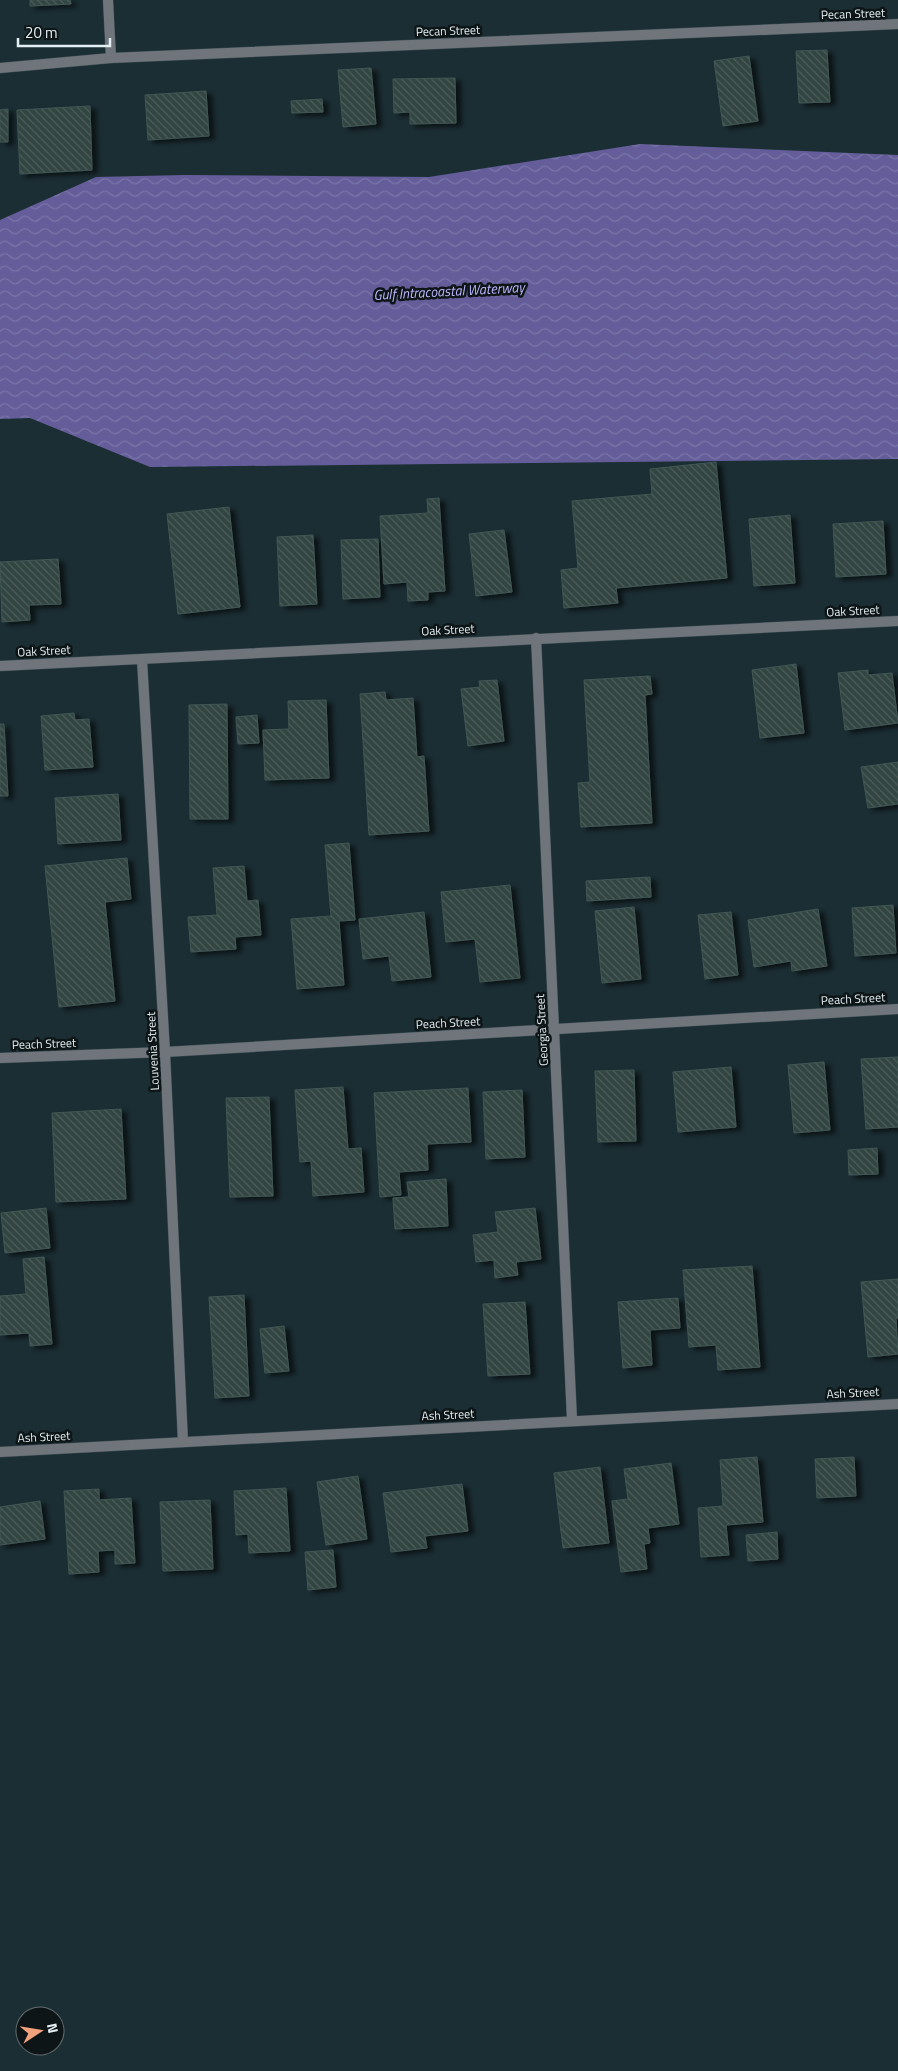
<svg xmlns="http://www.w3.org/2000/svg" width="898" height="2071" font-family="'Titillium Web',sans-serif">
  <defs>
    <pattern id="water-waves" width="16" height="10" patternUnits="userSpaceOnUse" patternTransform="scale(1.25)"><rect width="16" height="10" fill="#645d9a"/><path d="M0 5q4-4 8 0t8 0" fill="none" stroke="#7a75a9"/></pattern>
    <pattern id="building-back-hatch" width="6" height="6" patternUnits="userSpaceOnUse" patternTransform="scale(1.25)"><rect width="6" height="6" fill="#304441"/><path d="M-1 5l2 2M0 0l6 6M5-1l2 2" fill="none" stroke="#4e5f5d"/></pattern>
    <filter id="shadow"><feDropShadow dx="5.5" dy="3" stdDeviation="2.5" flood-color="#0009"/></filter>
  </defs>
  <rect width="100%" height="100%" fill="#1b2e34"/>
  <path fill="url(#water-waves)" d="M640,144L898,155V459L150,467L30,418L0,419V220L96,177L184,175L429,177Z"/>
  <g fill="url(#building-back-hatch)" stroke="#425754" filter="url(#shadow)">
    <path d="M30,0H70L71,4L30,6Z"/>
    <path d="M827,50L830,102L799,103L796,51Z"/>
    <path d="M749,56L758,121L723,126L714,61Z"/>
    <path d="M371,68L376,124L343,127L338,70Z"/>
    <path d="M455,78L456,123L410,124V112L394,113L393,79Z"/>
    <path d="M206,91L209,136L148,140L145,95Z"/>
    <path d="M322,99L323,112L292,113L291,101Z"/>
    <path d="M90,106L92,170L20,174L17,110Z"/>
    <path d="M8,109V142H0V110Z"/>
    <path d="M716,462L727,578L616,588L618,603L564,608L561,570L578,568L572,501L652,494L650,469Z"/>
    <path d="M439,498L445,591L428,592V600L408,601L407,582L384,584L380,516L428,513L427,499Z"/>
    <path d="M229,507L240,607L178,614L167,514Z"/>
    <path d="M790,515L795,583L754,586L749,519Z"/>
    <path d="M883,521L886,574L836,577L833,524Z"/>
    <path d="M504,530L512,592L476,596L469,534Z"/>
    <path d="M313,535L317,604L280,606L277,537Z"/>
    <path d="M378,539L380,597L343,599L341,540Z"/>
    <path d="M58,559L61,604L29,605L30,620L2,622L0,562Z"/>
    <path d="M796,664L804,733L760,738L752,670Z"/>
    <path d="M868,670V675L892,673L898,723L845,730L838,673Z"/>
    <path d="M650,676L652,694L645,695L652,823L581,827L578,783L590,782L584,680Z"/>
    <path d="M497,680L504,741L468,746L461,689L480,687L479,681Z"/>
    <path d="M385,692L386,700L413,698L417,757L424,756L429,831L369,835L360,694Z"/>
    <path d="M326,700L329,778L265,780L263,730L289,729L288,701Z"/>
    <path d="M227,704L228,819H190L189,705Z"/>
    <path d="M74,713L75,720L89,719L93,767L45,770L41,716Z"/>
    <path d="M257,715L259,743L238,744L236,717Z"/>
    <path d="M0,724H4L8,796H0Z"/>
    <path d="M898,762V804L868,808L861,767Z"/>
    <path d="M118,794L121,840L58,844L55,798Z"/>
    <path d="M349,843L355,920L339,921L344,985L297,989L291,919L331,916L325,845Z"/>
    <path d="M127,858L131,899L105,902L115,1001L59,1007L45,866Z"/>
    <path d="M244,866L247,901L258,900L261,935L235,937L236,949L191,952L188,917L217,915L213,868Z"/>
    <path d="M650,877L651,897L587,901L586,881Z"/>
    <path d="M510,885L520,978L480,982L475,939L446,942L441,892Z"/>
    <path d="M893,905L896,953L855,956L852,908Z"/>
    <path d="M634,907L641,979L602,983L595,911Z"/>
    <path d="M818,909L827,966L792,971L791,961L754,967L748,920Z"/>
    <path d="M424,912L431,977L392,981L389,956L363,959L359,919Z"/>
    <path d="M731,912L738,975L705,979L698,915Z"/>
    <path d="M898,1057V1127L866,1129L861,1059Z"/>
    <path d="M824,1062L830,1130L794,1133L788,1065Z"/>
    <path d="M731,1067L736,1127L678,1132L673,1072Z"/>
    <path d="M634,1070L636,1141L598,1142L595,1071Z"/>
    <path d="M343,1087L348,1149L361,1148L364,1192L313,1196L311,1161L300,1162L295,1090Z"/>
    <path d="M468,1088L471,1142L427,1144L428,1170L399,1172L401,1195L380,1197L374,1093Z"/>
    <path d="M522,1090L525,1157L486,1159L483,1092Z"/>
    <path d="M269,1097L273,1196L230,1197L226,1098Z"/>
    <path d="M121,1109L126,1199L56,1202L52,1113Z"/>
    <path d="M877,1148L878,1174L849,1175L848,1150Z"/>
    <path d="M446,1179L448,1226L395,1229L393,1198L409,1197L407,1182Z"/>
    <path d="M46,1208L50,1248L5,1253L1,1213Z"/>
    <path d="M535,1208L541,1259L516,1262L518,1275L495,1278L494,1260L476,1262L473,1235L498,1232L495,1212Z"/>
    <path d="M44,1257L52,1344L30,1346L29,1333L0,1335V1296L26,1294L23,1259Z"/>
    <path d="M752,1266L760,1367L718,1370L716,1345L689,1347L683,1270Z"/>
    <path d="M898,1279V1318H896L898,1354L868,1357L861,1282Z"/>
    <path d="M244,1295L249,1396L215,1398L209,1297Z"/>
    <path d="M678,1298L680,1328L650,1330L652,1365L623,1368L618,1302Z"/>
    <path d="M525,1302L530,1374L488,1376L483,1304Z"/>
    <path d="M284,1326L289,1371L265,1373L260,1329Z"/>
    <path d="M757,1457L763,1522L726,1525L729,1555L701,1557L698,1508L723,1506L720,1460Z"/>
    <path d="M854,1457L856,1496L817,1498L815,1459Z"/>
    <path d="M671,1463L679,1524L648,1528L650,1543L644,1544L647,1569L621,1572L612,1501L628,1499L624,1469Z"/>
    <path d="M600,1467L609,1543L563,1548L554,1473Z"/>
    <path d="M358,1476L367,1539L326,1545L317,1482Z"/>
    <path d="M462,1484L468,1531L425,1536L427,1548L391,1552L383,1493Z"/>
    <path d="M286,1488L290,1551L249,1553L248,1534L236,1535L234,1491Z"/>
    <path d="M99,1489V1500L131,1498L135,1563L115,1564V1550L98,1551L99,1572L69,1574L64,1491Z"/>
    <path d="M210,1500L213,1569L163,1571L160,1502Z"/>
    <path d="M40,1501L45,1539L0,1545V1507Z"/>
    <path d="M777,1532L778,1559L748,1561L746,1535Z"/>
    <path d="M333,1550L336,1587L308,1590L305,1552Z"/>
  </g>
  <g fill="none" stroke-linecap="round" stroke-linejoin="round">
    <g stroke="#37494f" stroke-width="11">
      <g id="minor">
        <path d="M108,0L111,58"/>
        <path d="M0,68L111,58L898,24"/>
        <path d="M536,638L572,1420"/>
        <path d="M142,660L165,1052L183,1442"/>
        <path d="M0,666L898,621"/>
        <path d="M0,1058L165,1052L898,1009"/>
        <path d="M0,1452L898,1404"/>
      </g>
    </g>
    <use href="#minor" stroke="#6f757b" stroke-width="10"/>
  </g>
  <g text-anchor="middle" stroke-width="5" stroke-linejoin="round" paint-order="stroke">
    <g font-size="12" fill="#e4eff3" stroke="#0d1517">
      <text transform="translate(853 14) rotate(-2)" y="4">Pecan Street</text>
      <text transform="translate(448 31) rotate(-2)" y="4">Pecan Street</text>
      <text transform="translate(853 611) rotate(-3)" y="4">Oak Street</text>
      <text transform="translate(448 630) rotate(-3)" y="4">Oak Street</text>
      <text transform="translate(44 651) rotate(-3)" y="4">Oak Street</text>
      <text transform="translate(853 999) rotate(-3)" y="4">Peach Street</text>
      <text transform="translate(448 1023) rotate(-3)" y="4">Peach Street</text>
      <text transform="translate(542 1030) rotate(-93)" y="4">Georgia Street</text>
      <text transform="translate(44 1044) rotate(-2)" y="4">Peach Street</text>
      <text transform="translate(153 1051) rotate(-93)" y="4">Louvenia Street</text>
      <text transform="translate(853 1393) rotate(-3)" y="4">Ash Street</text>
      <text transform="translate(448 1415) rotate(-3)" y="4">Ash Street</text>
      <text transform="translate(44 1437) rotate(-3)" y="4">Ash Street</text>
    </g>
    <g font-size="14" font-style="italic" fill="#bdb6fe" stroke="#0d1517">
      <text transform="translate(449 291) rotate(-3)" y="5">Gulf Intracoastal Waterway</text>
    </g>
  </g>
  <g transform="translate(40 2031) rotate(78)"><circle r="24" fill="#0d1517" stroke="#636c6f"/>
  <path d="M0-4L9 19L0 12L-9 19Z" fill="#f1a17c"/>
  <text y="-8" font-size="14" font-weight="bold" text-anchor="middle" fill="#e4eff3">N</text>
  </g>
  <path d="M18 38v8h92v-8" fill="none" stroke="#e4eff3" stroke-width="2.5"/>
  <text x="25" y="38" font-size="15" fill="#e4eff3" stroke="#0d1517" stroke-width="4" paint-order="stroke">20 m</text>
</svg>
